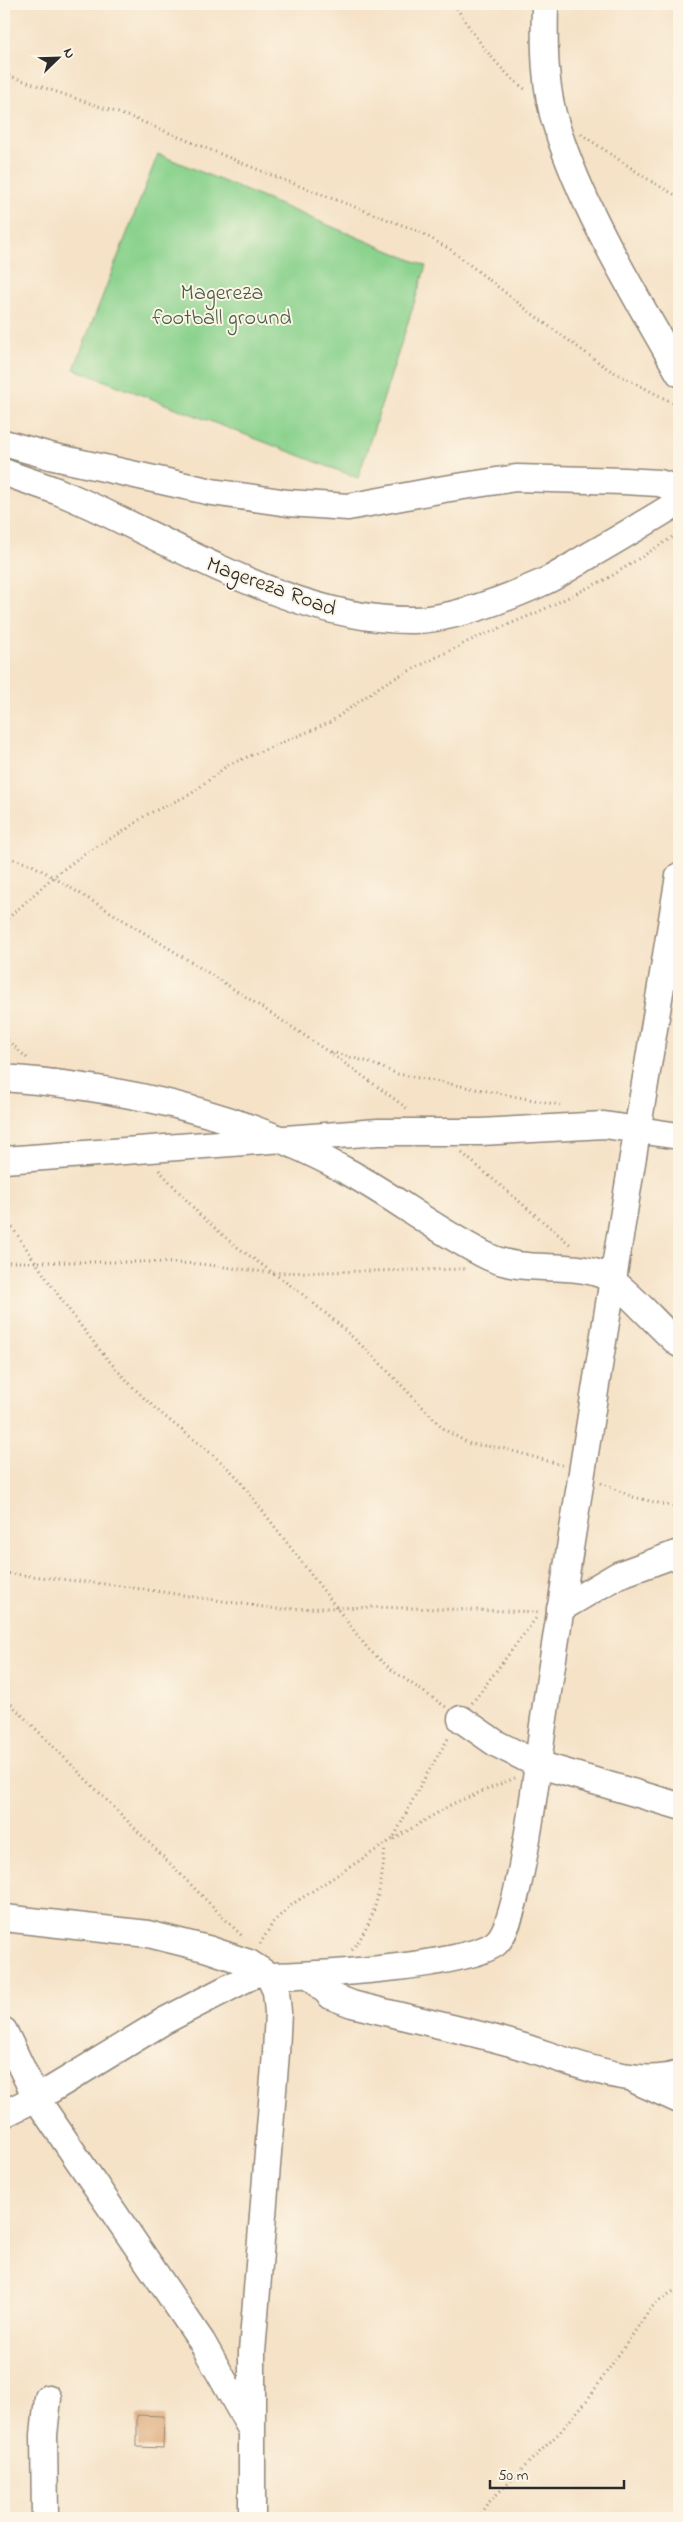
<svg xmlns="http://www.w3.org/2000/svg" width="683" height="2522" font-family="'Indie Flower',sans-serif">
  <rect width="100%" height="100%" fill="#fcf5e5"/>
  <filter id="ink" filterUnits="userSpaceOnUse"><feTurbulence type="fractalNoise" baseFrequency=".02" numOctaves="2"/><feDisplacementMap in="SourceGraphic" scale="10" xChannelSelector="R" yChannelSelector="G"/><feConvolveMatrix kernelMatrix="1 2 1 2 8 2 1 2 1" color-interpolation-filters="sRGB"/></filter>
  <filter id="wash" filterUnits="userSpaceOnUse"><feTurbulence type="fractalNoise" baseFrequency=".0096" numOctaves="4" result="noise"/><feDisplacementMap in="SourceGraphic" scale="20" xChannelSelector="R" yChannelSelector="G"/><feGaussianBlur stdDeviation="1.12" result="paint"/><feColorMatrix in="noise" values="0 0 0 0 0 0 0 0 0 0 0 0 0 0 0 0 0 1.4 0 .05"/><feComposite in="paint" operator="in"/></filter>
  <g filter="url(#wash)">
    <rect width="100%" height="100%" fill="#f5e2c7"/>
    <path fill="#8ad28d" stroke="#5a7e5c" d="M158,154L426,266L358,478L74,369Z"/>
    <g id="blocks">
      <path fill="#dca676" d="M137,2415L164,2416L163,2448L137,2447Z"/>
    </g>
  </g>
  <g filter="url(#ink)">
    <use href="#blocks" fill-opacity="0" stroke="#908679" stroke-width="1"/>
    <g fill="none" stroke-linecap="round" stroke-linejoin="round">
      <g stroke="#908679" stroke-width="29">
        <g id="minor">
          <path d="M545,4C544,45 544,89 557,128C585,215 635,294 679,373"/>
          <path d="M4,443L50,456L212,492L288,503L348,507L444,489L516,478L624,481L659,483L679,489"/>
          <path d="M4,472C24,480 45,486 64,494C174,540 290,621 413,620C450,620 505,599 539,584C555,578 570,567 585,558C617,540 648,521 679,502"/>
          <path d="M4,1078C123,1087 245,1114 350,1173C397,1199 440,1233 489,1257C523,1273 567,1262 600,1274C623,1283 658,1327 679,1344"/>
          <path d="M4,1160L378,1132H481L604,1125L679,1136"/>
          <path d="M560,1609L618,1575L679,1553"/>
          <path d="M461,1719L497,1744L537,1764L679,1806"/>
          <path d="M4,1918L148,1934L208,1949L249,1963L269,1976L276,1991L278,2012L276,2053L252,2352V2518"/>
          <path d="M310,1975L331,1996L352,2004C403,2017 455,2028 507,2042C556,2055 630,2091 679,2074"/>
          <path d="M269,1976C309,1976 469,1966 496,1943C520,1923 538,1763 543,1725C585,1441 633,1159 679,876"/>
          <path d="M4,2031L36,2098L202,2342L251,2429"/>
          <path d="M637,2081L679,2100"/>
          <path d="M4,2114L44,2094L164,2021L261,1971"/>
          <path d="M45,2518L44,2435L48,2398"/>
        </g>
      </g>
      <g stroke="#908679" stroke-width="3" stroke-dasharray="1 4" stroke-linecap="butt">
        <path d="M454,4C474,35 495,67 526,90"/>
        <path d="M4,74L133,118L276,177L418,231L451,250L535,316L608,369L679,406"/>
        <path d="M581,134L652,182L679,197"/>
        <path d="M4,856L32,865L53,877C174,951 295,1024 409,1110"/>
        <path d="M4,922L53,877L84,854L127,829L146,815L191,794L228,765L329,723L385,683L469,641L536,613L610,577L679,533"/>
        <path d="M4,1037L27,1058"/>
        <path d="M331,1052L365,1061L398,1074L560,1105"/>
        <path d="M462,1153L572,1246"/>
        <path d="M159,1170L200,1215L233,1244L301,1293L336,1322L375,1358L445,1430L470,1444L502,1448L562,1465"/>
        <path d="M4,1215C45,1276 87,1342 140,1394C170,1424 206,1446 236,1476L368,1649L393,1671L446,1707"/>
        <path d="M4,1262H152L200,1264L273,1273L465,1269"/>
        <path d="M601,1483L633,1497L679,1508"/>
        <path d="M4,1573L114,1585L277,1609L375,1607L540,1612"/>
        <path d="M4,1697L243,1937"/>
        <path d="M472,1703L536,1618"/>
        <path d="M394,1839L452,1804L515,1778"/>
        <path d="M260,1944L274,1921L294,1903L393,1839L422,1782L449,1737"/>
        <path d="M352,1950C376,1920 382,1885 385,1847"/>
        <path d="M478,2518L487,2504L560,2432L588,2399L651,2308L662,2298L679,2288"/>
      </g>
      <use href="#minor" stroke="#fff" stroke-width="26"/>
    </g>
  </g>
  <g text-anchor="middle" stroke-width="4" stroke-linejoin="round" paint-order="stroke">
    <g font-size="22" fill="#485d48" stroke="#fcf5e5">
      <text x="222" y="299">Magereza<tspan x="222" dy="25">football ground</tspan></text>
    </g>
    <g font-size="22" fill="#2b2b2b" stroke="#fcf5e5">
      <text transform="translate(272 585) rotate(20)" y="8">Magereza Road</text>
    </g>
  </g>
  <rect width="683" height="2522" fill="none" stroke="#fcf5e5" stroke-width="20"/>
  <g transform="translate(58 58) rotate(67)" stroke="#fcf5e5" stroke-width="4" paint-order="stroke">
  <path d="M0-4L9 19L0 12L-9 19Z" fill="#2b2b2b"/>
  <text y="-8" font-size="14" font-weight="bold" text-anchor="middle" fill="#2b2b2b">N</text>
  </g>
  <path d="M490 2480v8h134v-8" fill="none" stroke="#2b2b2b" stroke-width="2.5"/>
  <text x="498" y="2480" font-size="15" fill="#2b2b2b" stroke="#fcf5e5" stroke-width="4" paint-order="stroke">50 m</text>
</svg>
